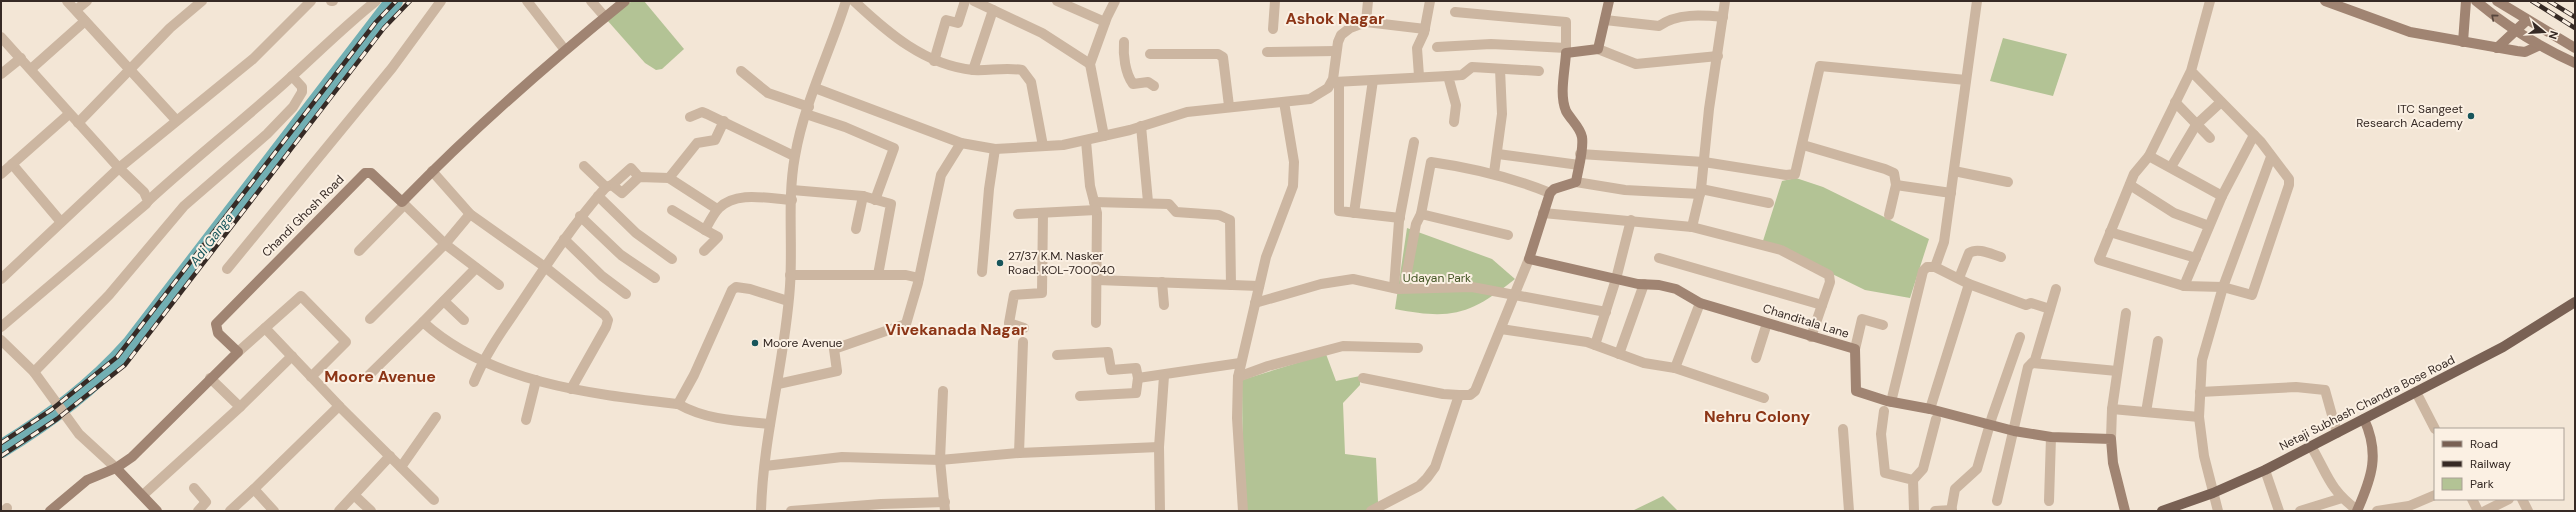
<svg xmlns="http://www.w3.org/2000/svg" width="2576" height="512" font-family="'DM Sans',sans-serif">
  <rect width="100%" height="100%" fill="#f3e6d6"/>
  <g fill="#b3c395">
    <path d="M632,1H644L684,49L662,69L656,70L645,63L607,20Z"/>
    <path d="M2003,38L2067,54L2053,96L1990,81Z"/>
    <path d="M1796,178L1823,187L1929,239L1910,298L1865,290L1777,247L1762,244L1782,181Z"/>
    <path d="M1407,228L1492,259L1515,279C1470,315 1451,320 1395,309Z"/>
    <path d="M1326,354L1336,381L1360,376V385L1343,403L1345,454L1376,458L1378,502L1367,511H1243L1242,380Z"/>
    <path d="M1663,496L1678,511H1632Z"/>
  </g>
  <g fill="none" stroke-linecap="round" stroke-linejoin="round">
    <path stroke="#72afb3" stroke-width="18" d="M1,449C50,419 93,387 131,344L394,1"/>
    <g stroke="#ccb6a1" stroke-width="10">
      <path d="M67,1L176,120"/>
      <path d="M331,1H333"/>
      <path d="M527,1L565,50"/>
      <path d="M591,1L605,17"/>
      <path d="M854,1C888,33 925,65 973,70C989,71 1005,67 1022,70L1031,82L1043,146"/>
      <path d="M974,1L1042,33L1090,64"/>
      <path d="M1057,1L1105,22"/>
      <path d="M76,10L87,1"/>
      <path d="M1455,12L1566,22V53"/>
      <path d="M1605,20L1659,26C1677,13 1702,15 1723,17"/>
      <path d="M1366,22L1368,1"/>
      <path d="M1273,29L1275,1"/>
      <path d="M1,37L119,168L1,279"/>
      <path d="M1124,42C1123,55 1125,73 1133,84L1148,82L1154,86"/>
      <path d="M1437,47L1491,44L1566,48"/>
      <path d="M1598,49L1636,64L1718,56"/>
      <path d="M1267,52L1336,51"/>
      <path d="M1150,54H1218L1223,57L1229,106"/>
      <path d="M934,61L946,20L958,23L965,1"/>
      <path d="M31,69L85,21"/>
      <path d="M973,70L993,10"/>
      <path d="M741,71L768,93L809,107"/>
      <path d="M2191,71L2261,142L2289,179V185L2252,295L2223,287L2184,286L2099,260L2134,174L2149,156L2191,71L2210,1"/>
      <path d="M1,74L21,58"/>
      <path d="M1419,76L1417,48L1424,33L1430,1"/>
      <path d="M1334,82L1448,76"/>
      <path d="M1339,82V211L1400,218"/>
      <path d="M815,88L961,143L995,149L1063,145L1130,130L1187,112L1310,99L1328,88L1333,79L1338,42L1341,35L1350,28L1366,22L1425,29"/>
      <path d="M2175,102L2210,138"/>
      <path d="M806,114L845,127L894,148L875,200"/>
      <path d="M690,117L702,112L707,114L794,156"/>
      <path d="M1454,122L1456,105L1448,76L1462,75L1472,67L1539,71"/>
      <path d="M78,123L170,28L202,1"/>
      <path d="M1141,126L1148,202"/>
      <path d="M1104,136L1090,64L1107,17L1115,1"/>
      <path d="M1086,141L1090,186L1097,213L1096,323"/>
      <path d="M1803,145L1885,169L1894,173L1896,185L1889,215"/>
      <path d="M1498,154L1579,165"/>
      <path d="M1580,154L1704,162L1786,175L1795,174L1820,66L1966,80"/>
      <path d="M2149,156L2222,196"/>
      <path d="M12,164L61,222"/>
      <path d="M2171,167L2196,125L2221,102"/>
      <path d="M432,171L470,214L545,267L605,315L608,320L606,327L571,389"/>
      <path d="M1954,171L2008,182"/>
      <path d="M1494,173L1502,114L1500,69"/>
      <path d="M1,174L69,114"/>
      <path d="M669,178L697,143L715,140L724,121"/>
      <path d="M1576,182L1625,190L1700,194"/>
      <path d="M612,185L631,168L639,177"/>
      <path d="M1896,185L1951,193"/>
      <path d="M2130,185L2174,213L2209,226"/>
      <path d="M606,187L612,185L622,193L639,177L669,178L717,209"/>
      <path d="M1701,189L1769,203"/>
      <path d="M792,190L863,196L891,204L878,275"/>
      <path d="M598,196L636,233L672,259"/>
      <path d="M148,201C186,166 226,134 265,100C303,68 337,32 376,1"/>
      <path d="M402,202L445,244L499,285"/>
      <path d="M1094,202L1169,204L1176,212L1219,215L1230,220L1231,285"/>
      <path d="M672,210L705,230"/>
      <path d="M1354,213L1373,80"/>
      <path d="M1543,213L1692,227L1781,250L1829,275L1830,282L1811,337"/>
      <path d="M1018,214L1096,210"/>
      <path d="M580,216L621,255L655,278"/>
      <path d="M1692,227L1701,189L1709,109L1725,1"/>
      <path d="M856,229L863,196"/>
      <path d="M2110,232L2196,258"/>
      <path d="M1508,235L1421,214L1431,162C1473,168 1511,177 1550,193"/>
      <path d="M564,239L602,276L626,294"/>
      <path d="M359,251L404,205"/>
      <path d="M704,251L718,237L705,230C709,223 713,214 719,208C737,190 769,199 792,200"/>
      <path d="M1659,258L1822,305"/>
      <path d="M1935,267L1944,242L1977,1"/>
      <path d="M227,269L392,68L441,1"/>
      <path d="M982,272L989,189L995,149"/>
      <path d="M790,275H906L919,278"/>
      <path d="M1959,278L1969,253C1978,247 1991,254 2001,257"/>
      <path d="M1097,280L1259,286"/>
      <path d="M1162,282L1164,305"/>
      <path d="M2184,286L2222,196L2254,135"/>
      <path d="M1394,288L1399,221L1414,142"/>
      <path d="M1404,288L1416,224L1421,214"/>
      <path d="M444,301L464,320"/>
      <path d="M1255,303L1321,284L1353,279L1398,289L1472,287L1606,312"/>
      <path d="M370,319L445,244L470,214"/>
      <path d="M423,322L476,268"/>
      <path d="M1,327L146,204L148,201L144,192L119,168L253,59L311,1"/>
      <path d="M265,328L341,408L434,500"/>
      <path d="M1024,328L1009,323L1014,295L1042,293L1043,213"/>
      <path d="M1501,329L1587,342L1644,363L1675,368L1764,398"/>
      <path d="M1,340L34,372L79,434L116,468"/>
      <path d="M1023,342L1019,453L1159,447"/>
      <path d="M1595,345L1616,279L1631,220"/>
      <path d="M1855,349L1862,319L1883,325"/>
      <path d="M238,352L301,296L346,342L311,377"/>
      <path d="M1619,354L1644,284"/>
      <path d="M1057,355L1108,352L1111,370L1136,368L1138,378L1136,393L1080,396"/>
      <path d="M1756,358L1767,323"/>
      <path d="M2032,363L2117,371"/>
      <path d="M1675,368L1700,303"/>
      <path d="M34,372L109,295L184,206L267,134L293,107L302,92V87L292,76"/>
      <path d="M368,376L423,322C490,383 591,394 678,404C706,420 738,421 770,424"/>
      <path d="M1238,377L1268,366L1343,346L1418,348"/>
      <path d="M1138,378L1240,363"/>
      <path d="M1363,378L1443,394L1459,395"/>
      <path d="M474,382C486,352 505,327 523,300C549,261 575,222 606,187L584,166"/>
      <path d="M778,384L837,371L834,349L906,324L918,283L941,175L961,143"/>
      <path d="M943,391L940,460L945,511"/>
      <path d="M2200,392L2296,387L2325,390L2337,433"/>
      <path d="M2416,392L2435,429"/>
      <path d="M1891,402L1923,271L1927,267H1935L1969,284L2026,305L2031,303L2050,309"/>
      <path d="M678,404L694,375L732,290L736,287L750,289L788,301"/>
      <path d="M240,407L292,356"/>
      <path d="M1930,409L1969,284"/>
      <path d="M2112,409L2199,417"/>
      <path d="M1884,411L1881,434L1885,473L1913,480L1914,511"/>
      <path d="M2146,412L2158,341"/>
      <path d="M526,420L536,380"/>
      <path d="M1843,429L1849,511"/>
      <path d="M2111,439L2112,409L2126,313"/>
      <path d="M2311,446C2328,475 2329,489 2357,510"/>
      <path d="M765,466L842,457L940,460L1019,453"/>
      <path d="M401,467L436,417"/>
      <path d="M2265,470L2279,511"/>
      <path d="M1913,480L1923,469L1936,419"/>
      <path d="M194,488L206,502L198,511"/>
      <path d="M143,495L240,407L210,378"/>
      <path d="M354,495L371,511"/>
      <path d="M2472,499L2478,511"/>
      <path d="M2522,499L2528,511"/>
      <path d="M1997,501L2028,367L2035,360L2056,289"/>
      <path d="M2049,501L2051,437"/>
      <path d="M4,511L7,508"/>
      <path d="M230,511L254,489"/>
      <path d="M274,511L254,489L339,406"/>
      <path d="M339,511L390,456"/>
      <path d="M761,511C763,435 785,362 790,286C793,243 787,199 795,156C804,103 830,52 846,1"/>
      <path d="M791,511L881,504L945,502"/>
      <path d="M1160,511L1159,447L1164,376"/>
      <path d="M1243,511L1237,418L1238,377L1266,257L1293,186L1294,162L1284,102"/>
      <path d="M1371,511L1419,486L1427,478L1435,467L1459,395H1470L1475,391L1529,259"/>
      <path d="M1935,511L1952,510"/>
      <path d="M1951,511L1955,489L1977,469L1992,417L2020,337"/>
      <path d="M2218,511L2204,456L2199,417L2202,360L2223,287L2271,157"/>
      <path d="M2300,511L2342,498"/>
      <path d="M2377,511L2409,506L2435,495"/>
      <path d="M2485,511L2509,499"/>
    </g>
    <g stroke="#a08472" stroke-width="10">
      <path d="M1609,1L1598,49L1566,53C1565,71 1559,95 1566,111C1571,120 1580,127 1582,137C1584,150 1578,169 1576,182L1554,189L1550,193L1529,259L1638,284L1659,285L1676,289L1700,303L1855,349L1856,391L1887,401L1930,409L2014,431L2051,437L2111,439L2113,463L2125,511"/>
      <path d="M2325,1L2410,32L2517,51L2525,52L2538,46"/>
      <path d="M2476,1C2507,27 2538,46 2575,63"/>
      <path d="M2497,1L2575,48"/>
      <path d="M2463,42L2466,1"/>
      <path d="M2497,48L2527,20"/>
      <path d="M116,468L157,511"/>
      <path d="M50,511L87,480L116,468L132,457L238,352L218,333L216,324L365,173H371L402,202C472,130 547,64 625,1"/>
      <path d="M2357,511C2372,477 2380,454 2364,419"/>
    </g>
    <path stroke="#796154" stroke-width="10" d="M2162,511L2213,493L2265,470L2503,347L2575,302"/>
    <g stroke="#362a25" stroke-width="4.5">
      <g id="rail">
        <path d="M2532,1L2575,28"/>
        <path d="M2549,1L2575,17"/>
        <path d="M1,443L51,410L117,357L376,22L396,1"/>
        <path d="M1,456L57,419L125,365L384,28L410,1"/>
      </g>
    </g>
    <use href="#rail" stroke="#fbf0e3" stroke-width="3" stroke-dasharray="9" stroke-linecap="butt"/>
  </g>
  <defs><path id="oneway-chevron" d="M-2-3.5L2.5 0L-2 3.5" fill="none" stroke-width="1.6" stroke-linecap="round" stroke-linejoin="round"/></defs>
  <use stroke="#56453c" href="#oneway-chevron" transform="translate(2494 17) rotate(-140)"/>
  <g fill="#17555b" stroke="#fbf0e3" stroke-width="1.5">
    <circle cx="2471" cy="116" r="4"/>
    <circle cx="1000" cy="263" r="4"/>
    <circle cx="755" cy="343" r="4"/>
  </g>
  <g text-anchor="middle" stroke-width="4" stroke-linejoin="round" paint-order="stroke">
    <g font-size="12" fill="#362a25" stroke="#fbf0e3" text-anchor="start">
      <text x="2463" y="113" text-anchor="end">ITC Sangeet<tspan x="2463" dy="14">Research Academy</tspan></text>
      <text x="1008" y="260">27/37 K.M. Nasker<tspan x="1008" dy="14">Road. KOL-700040</tspan></text>
      <text x="763" y="347">Moore Avenue</text>
    </g>
    <g font-size="12" fill="#362a25" stroke="#fbf0e3">
      <text transform="translate(303 216) rotate(-45)" y="4">Chandi Ghosh Road</text>
      <text transform="translate(1806 321) rotate(17)" y="4">Chanditala Lane</text>
      <text transform="translate(2367 403) rotate(-27)" y="4">Netaji Subhash Chandra Bose Road</text>
    </g>
    <g font-size="12" fill="#445626" stroke="#fbf0e3">
      <text x="1437" y="282">Udayan Park</text>
    </g>
    <g font-size="13" font-style="italic" fill="#17555b" stroke="#fbf0e3">
      <text transform="translate(211 239) rotate(-53)" y="5">Adi Ganga</text>
    </g>
    <g font-size="16" font-weight="bold" fill="#8c3516" stroke="#fbf0e3">
      <text x="1335" y="24">Ashok Nagar</text>
      <text x="956" y="335">Vivekanada Nagar</text>
      <text x="380" y="382">Moore Avenue</text>
      <text x="1757" y="422">Nehru Colony</text>
    </g>
  </g>
  <rect width="2576" height="512" fill="none" stroke="#362a25" stroke-width="4"/>
  <rect x="2434" y="428" width="130" height="72" fill="#fbf0e3" stroke="#aca197"/>
  <rect x="2442" y="441" width="20" height="6" fill="#796154" stroke="#aca197"/>
  <text x="2470" y="448" font-size="12" fill="#362a25">Road</text>
  <rect x="2442" y="461" width="20" height="6" fill="#362a25" stroke="#aca197"/>
  <text x="2470" y="468" font-size="12" fill="#362a25">Railway</text>
  <rect x="2442" y="478" width="20" height="12" fill="#b3c395" stroke="#aca197"/>
  <text x="2470" y="488" font-size="12" fill="#362a25">Park</text>
  <g transform="translate(2544 32) rotate(108)" stroke="#fbf0e3" stroke-width="3" paint-order="stroke">
  <path d="M0-3L7 15L0 10L-7 15Z" fill="#362a25"/>
  <text y="-6" font-size="11" font-weight="bold" text-anchor="middle" fill="#362a25">N</text>
  </g>
</svg>
